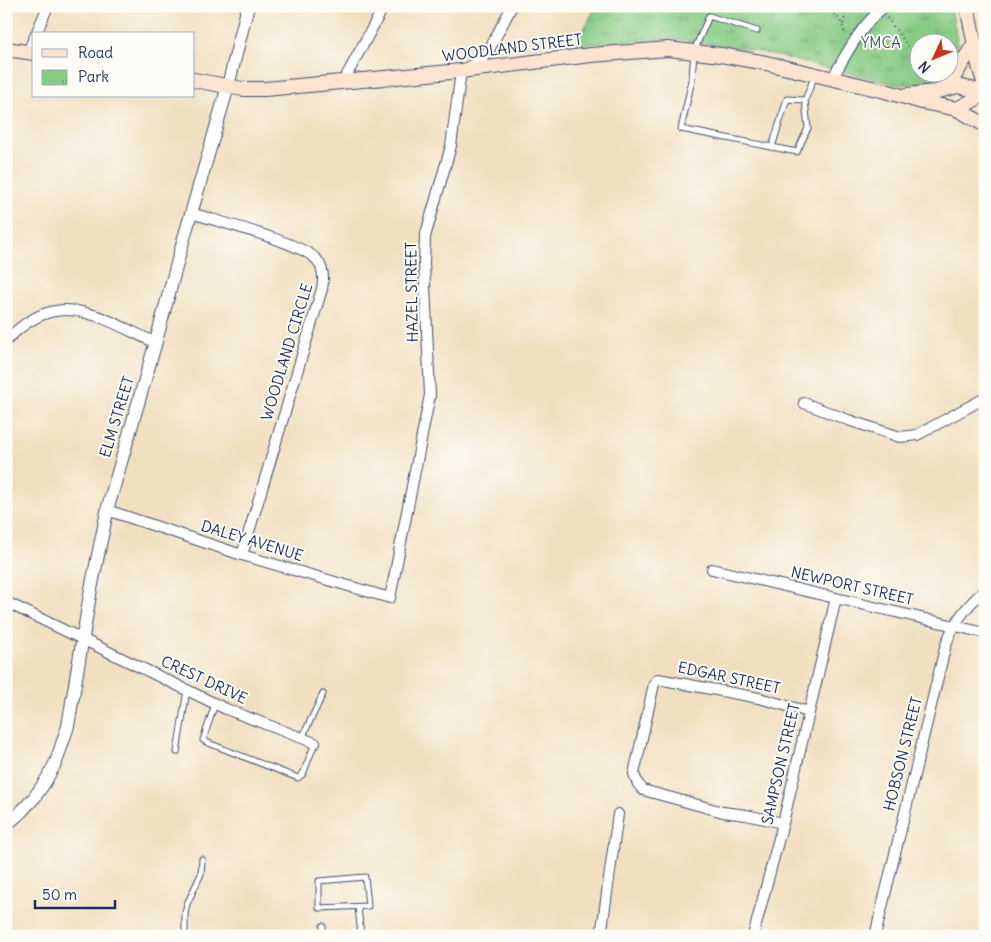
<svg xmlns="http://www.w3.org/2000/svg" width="991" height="942" font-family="Delius,sans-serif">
  <defs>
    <pattern id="park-tufts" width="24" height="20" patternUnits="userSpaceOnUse" patternTransform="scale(1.25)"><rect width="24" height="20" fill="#87cb85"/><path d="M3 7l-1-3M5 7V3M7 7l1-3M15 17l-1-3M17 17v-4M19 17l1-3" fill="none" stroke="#6ea570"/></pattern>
  </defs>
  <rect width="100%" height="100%" fill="#fdfcf7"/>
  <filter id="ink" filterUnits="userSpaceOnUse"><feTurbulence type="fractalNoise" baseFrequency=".02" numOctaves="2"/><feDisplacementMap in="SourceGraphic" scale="10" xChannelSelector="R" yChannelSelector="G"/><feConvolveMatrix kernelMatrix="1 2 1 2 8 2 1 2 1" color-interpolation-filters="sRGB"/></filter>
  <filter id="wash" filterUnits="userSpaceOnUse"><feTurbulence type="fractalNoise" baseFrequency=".0096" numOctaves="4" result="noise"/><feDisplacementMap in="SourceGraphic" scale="20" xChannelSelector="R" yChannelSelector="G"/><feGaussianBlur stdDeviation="1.12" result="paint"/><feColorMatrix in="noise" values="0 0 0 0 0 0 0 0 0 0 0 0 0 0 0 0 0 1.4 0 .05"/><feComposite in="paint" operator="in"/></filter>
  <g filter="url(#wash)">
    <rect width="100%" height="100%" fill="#f1e0c0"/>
    <path fill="url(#park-tufts)" stroke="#517d72" d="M596,6H951L958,46L956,56L949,71L948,42H918V72L947,73L933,82L899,85L752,50L670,38L576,45Z"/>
  </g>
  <g filter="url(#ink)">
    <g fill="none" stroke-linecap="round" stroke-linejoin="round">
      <g stroke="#3b4a6d" stroke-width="7">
        <g id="service">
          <path d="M757,31L709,16L694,51L692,80L681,129L797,152L808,128L805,100L815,75"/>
          <path d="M772,147L787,99L805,100"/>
          <path d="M215,704L203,740L206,742L298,778L303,774L315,743"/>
          <path d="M302,738L323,694"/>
          <path d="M177,752L187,690"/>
          <path d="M365,877L368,906L319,908V881Z"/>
          <path d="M358,907L361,936"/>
          <path d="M323,926V936"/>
          <path d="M185,936V914L187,904L201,874L202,859"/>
        </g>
      </g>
      <g stroke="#3b4a6d" stroke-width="12">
        <g id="minor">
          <path d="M36,34L48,6"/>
          <path d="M28,52L34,38"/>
          <path d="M832,79C847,53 861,25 885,6"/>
          <path d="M343,82L384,6"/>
          <path d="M191,213C216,221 303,243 317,260C324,269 324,279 322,289L242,555"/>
          <path d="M6,341C58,285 99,317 156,343"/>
          <path d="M804,403L848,420L900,437L917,435L985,398"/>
          <path d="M107,510L242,555L390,598L430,395L424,263L425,237L451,146L461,71L481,60L488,52L512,6"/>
          <path d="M712,569L985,633"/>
          <path d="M6,602L226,709L315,743"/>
          <path d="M783,823L746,815L723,812L643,790L638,784L634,774L654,684L658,679L759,698L809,712"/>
          <path d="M601,936L618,814"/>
          <path d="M753,936L783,823L836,598"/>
          <path d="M875,936L945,648C952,624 966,606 985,590"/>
        </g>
      </g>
      <g stroke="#3b4a6d" stroke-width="14">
        <path id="tertiary" d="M6,825L19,814L34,798L45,782L56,762L68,726L91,589L108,507L155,345L182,245L228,86L248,6"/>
      </g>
      <g stroke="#3b4a6d" stroke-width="16">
        <g id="secondary">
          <path d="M967,6L979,66L985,85"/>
          <path d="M6,49L34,53"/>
          <path d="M194,80L243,89H265L461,71L591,55L668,49L721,55L766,63L885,91L922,102L957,109L985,125"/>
          <path d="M942,89L953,78L974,44"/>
          <path d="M907,95L935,92L958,86L985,92"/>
          <path d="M957,109L985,94"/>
        </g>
      </g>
      <g stroke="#3b4a6d" stroke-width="2" stroke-dasharray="1 4" stroke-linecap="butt">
        <path d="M820,8C833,13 842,17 844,32L847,34"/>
        <path d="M887,18L918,59"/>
        <path d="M843,24L848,6"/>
        <path d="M929,72L935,81"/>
      </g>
      <use href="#service" stroke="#fff" stroke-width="5"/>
      <use href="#minor" stroke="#fff" stroke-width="10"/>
      <use href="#tertiary" stroke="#fff" stroke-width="12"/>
      <use href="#secondary" stroke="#fde4d0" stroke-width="14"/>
    </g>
  </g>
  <g text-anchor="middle" stroke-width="4" stroke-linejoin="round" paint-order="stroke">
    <g font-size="15" fill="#3b5e6a" stroke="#fdfcf7">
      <text x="881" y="48">YMCA</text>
    </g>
    <g font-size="15" fill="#1b2f5e" stroke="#fdfcf7">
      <text transform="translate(512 48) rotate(-7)" y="5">WOODLAND STREET</text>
      <text transform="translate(412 292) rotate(-91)" y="5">HAZEL STREET</text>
      <text transform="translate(287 352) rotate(-73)" y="5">WOODLAND CIRCLE</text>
      <text transform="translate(117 417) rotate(-73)" y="5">ELM STREET</text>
      <text transform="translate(252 541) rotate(17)" y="5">DALEY AVENUE</text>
      <text transform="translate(852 586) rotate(13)" y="5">NEWPORT STREET</text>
      <text transform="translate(729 678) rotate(12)" y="5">EDGAR STREET</text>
      <text transform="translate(204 680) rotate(25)" y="5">CREST DRIVE</text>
      <text transform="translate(903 754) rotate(-76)" y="5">HOBSON STREET</text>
      <text transform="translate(781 764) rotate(-77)" y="5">SAMPSON STREET</text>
    </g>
  </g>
  <rect width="991" height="942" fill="none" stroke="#fdfcf7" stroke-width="25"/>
  <rect x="32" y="32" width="162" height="65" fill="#fdfcf7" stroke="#a3aaba"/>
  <rect x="42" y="49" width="25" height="8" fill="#fde4d0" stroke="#a3aaba"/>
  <text x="78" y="58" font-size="15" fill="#1b2f5e">Road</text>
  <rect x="42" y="70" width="25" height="15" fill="url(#park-tufts)" stroke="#a3aaba"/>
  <text x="78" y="82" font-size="15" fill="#1b2f5e">Park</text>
  <g transform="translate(934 58) rotate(226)"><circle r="24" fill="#fdfcf7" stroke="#a3aaba"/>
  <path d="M0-4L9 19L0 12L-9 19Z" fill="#c8321e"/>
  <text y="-8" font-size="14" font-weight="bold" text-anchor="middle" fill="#1b2f5e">N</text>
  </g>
  <path d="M35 900v8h80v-8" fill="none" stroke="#1b2f5e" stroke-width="2.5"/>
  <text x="42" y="900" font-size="15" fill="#1b2f5e" stroke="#fdfcf7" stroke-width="4" paint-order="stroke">50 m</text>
</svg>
